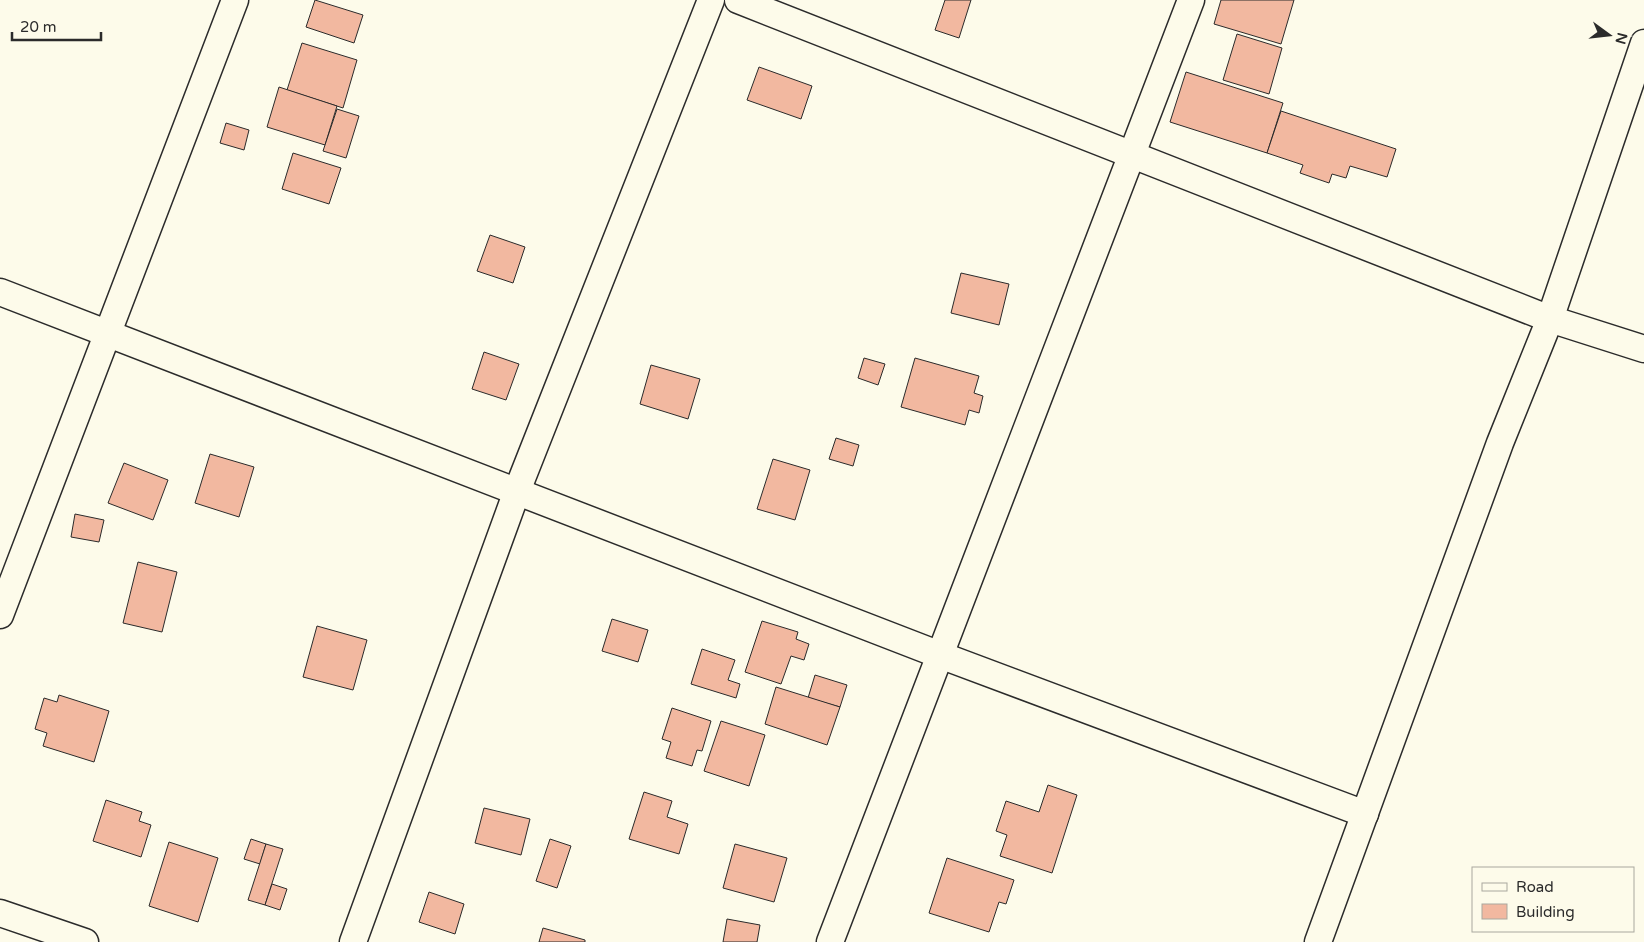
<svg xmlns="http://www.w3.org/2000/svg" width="1644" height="942" font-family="'Varela Round',sans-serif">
  <rect width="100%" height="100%" fill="#fdfbea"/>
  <g fill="#f2b8a0" stroke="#2b2b2b">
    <path d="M315,0L363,15L354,43L306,27Z"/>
    <path d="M945,0H971L959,38L935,30Z"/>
    <path d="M1221,0H1294L1281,44L1214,24Z"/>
    <path d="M1237,34L1282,48L1269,94L1223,80Z"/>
    <path d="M302,43L357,60L343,108L287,90Z"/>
    <path d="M759,67L812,86L801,119L747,100Z"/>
    <path d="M1186,72L1283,103L1267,153L1170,122Z"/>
    <path d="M279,87L337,106L325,145L267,127Z"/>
    <path d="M337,109L359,116L346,158L323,151Z"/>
    <path d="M1281,111L1396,149L1387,177L1350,166L1346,178L1332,174L1329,183L1300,173L1303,165L1267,153Z"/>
    <path d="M226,123L249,130L244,150L220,143Z"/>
    <path d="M293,153L341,168L329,204L282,189Z"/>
    <path d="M490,235L525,247L513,283L477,271Z"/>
    <path d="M961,273L1009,284L999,325L951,313Z"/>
    <path d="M484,352L519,364L506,400L472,389Z"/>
    <path d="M864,358L885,364L878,385L858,378Z"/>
    <path d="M915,358L979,376L974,393L983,396L979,413L969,410L965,425L901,407Z"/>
    <path d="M651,365L700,379L688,419L640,404Z"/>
    <path d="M836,438L859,445L853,466L829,459Z"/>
    <path d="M210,454L254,467L239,517L195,503Z"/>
    <path d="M773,459L810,470L795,520L757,509Z"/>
    <path d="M124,463L168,480L153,520L108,503Z"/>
    <path d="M75,514L104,520L99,542L71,537Z"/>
    <path d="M138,562L177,572L162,632L123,623Z"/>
    <path d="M612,619L648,630L638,662L602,651Z"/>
    <path d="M762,621L798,632L796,639L809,644L804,660L791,656L781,684L745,672Z"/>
    <path d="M317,626L367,640L353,690L303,677Z"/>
    <path d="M702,649L735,660L728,680L740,684L736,698L691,684Z"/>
    <path d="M815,675L847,685L840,707L808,698Z"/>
    <path d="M776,687L840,707L827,745L765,724Z"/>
    <path d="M59,695L109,711L94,762L43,746L47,733L35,729L44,698L57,702Z"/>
    <path d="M672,708L711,721L702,751L697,750L692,766L666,758L671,742L662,739Z"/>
    <path d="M721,721L765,735L749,786L704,771Z"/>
    <path d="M1048,785L1077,795L1052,873L1000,856L1007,835L996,831L1006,801L1039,812Z"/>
    <path d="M644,792L672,801L667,817L688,824L679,854L629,839Z"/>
    <path d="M106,800L142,812L139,821L151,825L141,857L93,841Z"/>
    <path d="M484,808L530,819L521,855L475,843Z"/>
    <path d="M251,839L266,844L260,864L244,859Z"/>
    <path d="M550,839L571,846L557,888L536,881Z"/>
    <path d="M169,842L218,858L198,922L149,906Z"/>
    <path d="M266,844L283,849L265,905L248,900Z"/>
    <path d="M735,844L787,858L774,902L723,888Z"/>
    <path d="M947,858L1014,880L1006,904L999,902L989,932L929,913Z"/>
    <path d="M272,884L287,889L280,910L265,905Z"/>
    <path d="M429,892L464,904L455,934L419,922Z"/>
    <path d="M727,919L760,925L757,942H723Z"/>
    <path d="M543,928L585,940V942H539Z"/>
  </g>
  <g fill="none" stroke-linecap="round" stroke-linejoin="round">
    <g stroke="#2b2b2b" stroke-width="29">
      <g id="minor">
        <path d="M738,0L1550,319L1644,349"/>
        <path d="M0,292L940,655L1365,814"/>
        <path d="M0,615L235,0"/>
        <path d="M0,913L85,942"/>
        <path d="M353,942L517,491L711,0"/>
        <path d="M830,942L1191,0"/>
        <path d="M1318,942L1500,443L1550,319L1644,43"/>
      </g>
    </g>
    <use href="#minor" stroke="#fdfbea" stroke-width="26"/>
  </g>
  <rect x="1472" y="867" width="162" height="65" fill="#fdfbea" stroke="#a9a89e"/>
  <rect x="1482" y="883" width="25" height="8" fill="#fdfbea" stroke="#a9a89e"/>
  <text x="1516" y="892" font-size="15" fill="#2b2b2b">Road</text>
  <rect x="1482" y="904" width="25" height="15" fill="#f2b8a0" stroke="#a9a89e"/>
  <text x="1516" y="917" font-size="15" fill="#2b2b2b">Building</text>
  <g transform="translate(1609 35) rotate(105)" stroke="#fdfbea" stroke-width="4" paint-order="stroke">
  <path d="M0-4L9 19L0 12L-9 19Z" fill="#2b2b2b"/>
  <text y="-8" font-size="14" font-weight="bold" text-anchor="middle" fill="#2b2b2b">N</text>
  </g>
  <path d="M12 32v8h89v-8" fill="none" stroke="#2b2b2b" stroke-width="2.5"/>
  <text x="20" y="32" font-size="15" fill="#2b2b2b" stroke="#fdfbea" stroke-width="4" paint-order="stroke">20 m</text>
</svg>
